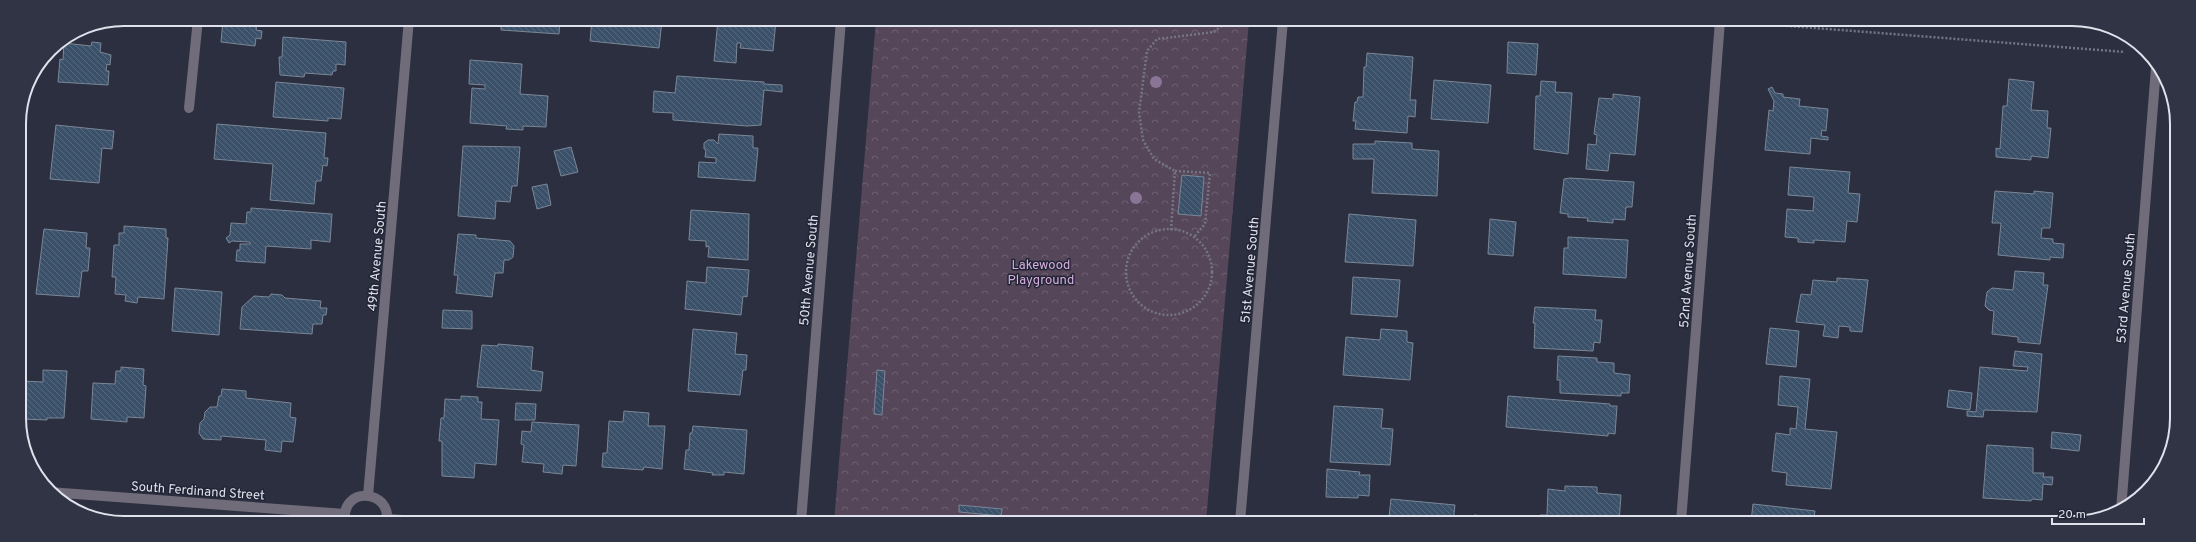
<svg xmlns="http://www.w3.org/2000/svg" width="2196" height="542" font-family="Overpass,sans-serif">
  <defs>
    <pattern id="park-crowns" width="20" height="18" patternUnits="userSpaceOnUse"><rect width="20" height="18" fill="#564659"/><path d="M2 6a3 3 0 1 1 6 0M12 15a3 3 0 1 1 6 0" fill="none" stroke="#6e6071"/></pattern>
    <pattern id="building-back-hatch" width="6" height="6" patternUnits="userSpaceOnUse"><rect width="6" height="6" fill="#3b5069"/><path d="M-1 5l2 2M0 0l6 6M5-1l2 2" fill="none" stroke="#57697f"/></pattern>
  </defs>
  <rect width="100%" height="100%" fill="#2c2f3f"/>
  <path fill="url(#park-crowns)" d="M876,20L1249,21L1206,522H834Z"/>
  <g fill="url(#building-back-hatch)" stroke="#7a8797">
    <path d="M487,19H560L559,34L501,30V26L487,25Z"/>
    <path d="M592,19L662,20L659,48L590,41Z"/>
    <path d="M223,20L257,23L256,30L262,31L261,39L256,38L255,46L221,42Z"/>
    <path d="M718,20H776L773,51L740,48L741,43H737L736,63L714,61Z"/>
    <path d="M283,37L346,42L345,65L336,64V71H333L332,75L305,73L304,77L280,75L279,57H282Z"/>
    <path d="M92,42L101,43L100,52L111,55L110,65L107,64L106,71H109L108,85L58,82L60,59L63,60L64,43L91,46Z"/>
    <path d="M1508,42L1538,44L1536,75L1507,73Z"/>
    <path d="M1367,53L1413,57L1410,100H1416L1415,117L1408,116L1407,133L1355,129L1356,121H1353L1355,102H1357L1358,97H1363L1364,67H1366Z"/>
    <path d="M470,60L522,64L520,94L548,96L546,127L523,126V130L506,129L507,126L470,123L472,88L485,89V85L469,84Z"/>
    <path d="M677,76L764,82V84L782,85V92L764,90L761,125L747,126L673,120V113L653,112L654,91L675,93Z"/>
    <path d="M2009,79L2034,82L2031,110L2048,111L2047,128H2051L2048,158L2031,156V160L1996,157V148L2000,149L2003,106H2007Z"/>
    <path d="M1434,80L1491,85L1488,123L1431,119Z"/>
    <path d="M1541,81L1556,82L1555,92L1572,93L1568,154L1534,149L1536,96H1540Z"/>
    <path d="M276,82L344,88L341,119L328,118V121L273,117Z"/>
    <path d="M1772,87L1775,93L1783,94V97L1800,99L1799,106L1828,109L1826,131L1822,130L1821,136L1828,137V140L1811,138L1810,154L1765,150L1769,110L1773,111L1774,101L1768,89Z"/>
    <path d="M1613,94L1640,97L1635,155L1610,153L1608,171L1586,169L1588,144L1596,145L1597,135L1594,134L1599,98L1613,99Z"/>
    <path d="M217,124L326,133L324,158H328L327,166L323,165L321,181H316L314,204L270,200L273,164L214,159Z"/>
    <path d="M56,125L114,131L112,149L102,148L99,183L50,179Z"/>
    <path d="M719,134L753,136V148H758L755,181L698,177L699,162L716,163V158L705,157L706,150L704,149V143L708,140H714L718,144Z"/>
    <path d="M1375,141L1412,143V149L1439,151L1437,196L1372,193L1374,159H1353V144H1375Z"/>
    <path d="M463,146L520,147L517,186H512L510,202L496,201L495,219L458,216Z"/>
    <path d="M571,147L578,172L561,176L554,151Z"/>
    <path d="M1790,167L1850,172L1848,193L1860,194L1857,222L1847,221L1845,242L1814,240V243L1798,242V238L1785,237L1787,209L1813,211L1814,197L1788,195Z"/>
    <path d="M1182,175L1204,177L1201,216L1178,214Z"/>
    <path d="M1570,178L1634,182L1632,207H1626L1625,220L1613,219V223L1587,221L1588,218L1568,217V214L1560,213L1564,179Z"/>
    <path d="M547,184L551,205L537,209L532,187Z"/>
    <path d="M1995,191L2034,194V191L2053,193L2050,228H2042L2041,238L2053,239V243L2064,244L2063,258L2050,257V260L1998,255L2001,223H1992Z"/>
    <path d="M251,208L332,214L330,242L311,240V249L266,246L265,263L236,261L237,250H240V244H250V242L232,241L229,243L226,238L230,235L231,223L246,224L247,212H251Z"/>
    <path d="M691,210L749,214L748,260L708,257L709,246L706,247V241L689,240Z"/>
    <path d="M1349,214L1416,220L1413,266L1345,262Z"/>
    <path d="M1490,219L1516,222L1513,256L1488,254Z"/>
    <path d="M124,226L166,229V238H168L164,299L138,297L137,303L125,301L126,295L115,294L116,277H112L114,245H119V233H124Z"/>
    <path d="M44,229L87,233L86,248H90L88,271H82L79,297L36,294Z"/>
    <path d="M458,234L476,235V238L510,241L514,246L513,257L509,260H504L503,273H495L492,297L456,293L458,275H454Z"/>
    <path d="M1568,237L1628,240L1626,278L1563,274L1564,248H1568Z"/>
    <path d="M707,267L749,270L747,297L743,296L741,315L685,309L687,281L706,283Z"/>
    <path d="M2015,271L2044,273L2043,285H2048L2040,344L2018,342V337L1992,334L1994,311L1989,310L1985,306L1987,292L1992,288L2013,290Z"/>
    <path d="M1353,277L1400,280L1397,317L1351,314Z"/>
    <path d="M1837,278L1868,280L1862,332L1850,331V327L1839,326L1838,338L1823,336L1825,325L1796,322L1801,294L1811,295L1813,280L1837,282Z"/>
    <path d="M175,288L222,292L219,335L172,331Z"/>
    <path d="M271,294L282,295L285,298L321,301L320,308H327L326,315H323L322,324H313L312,334L240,329L242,307L254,296L269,297Z"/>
    <path d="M1535,307L1596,310L1595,320H1602L1600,343L1594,342L1593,351L1534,348L1535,323H1533Z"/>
    <path d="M443,310L472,311V329L442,328Z"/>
    <path d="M1770,328L1799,331L1796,367L1766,364Z"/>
    <path d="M693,329L737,333L735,354L747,355L746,370H743L740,395L688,391Z"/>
    <path d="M1381,329L1407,331V342L1413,343L1410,380L1343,375L1346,337L1380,340Z"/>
    <path d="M498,344L533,347L531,370L543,372L541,391L477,387L482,345L498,346Z"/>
    <path d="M2015,351L2042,354L2037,412L1984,410L1983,417L1967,416V411L1976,412L1980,367L2027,371L2028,367L2013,366Z"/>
    <path d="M1558,356L1597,358V362L1614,363V373L1630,375L1629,393H1621V396L1560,393V380H1557Z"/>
    <path d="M121,367L144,369L143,385L146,386L144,418L127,417V422L91,419L93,383L115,384L116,371H121Z"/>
    <path d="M43,370L67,371L64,418H47V420L21,419V381L43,382Z"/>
    <path d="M877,370L885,371L882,415L874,414Z"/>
    <path d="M1780,376L1810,379L1805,429L1837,432L1831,489L1786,485L1787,473L1772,471L1776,433L1790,435V428L1796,429L1798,407L1778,405Z"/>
    <path d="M222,389L246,391V398L291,403L290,417L296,418L293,442L282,441L281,452L265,450L266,440L221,436V440L203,439L199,433L200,423L204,419L205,412L210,407H217L219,396H221Z"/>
    <path d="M1949,390L1972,393L1970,410L1947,407Z"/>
    <path d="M461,396L478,397V402H482L481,419L499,420L496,465L475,463L474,478L442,476V441H439L441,418H444L445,399L461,400Z"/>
    <path d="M1508,396L1610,404V406H1617L1615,434L1608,433V436L1506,427Z"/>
    <path d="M516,403L536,404L535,420H515Z"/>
    <path d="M1334,406L1383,409L1381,428L1393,429L1390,465L1330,462Z"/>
    <path d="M624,411L649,413L648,426H665L662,469L644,467L643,470L602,467L603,453H607L609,421L623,422Z"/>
    <path d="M532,422L579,425L576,466L563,465L562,474L543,472L544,464L522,462L524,445L521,444L522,431L531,432Z"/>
    <path d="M693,426L747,430L744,474L724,472V475H712L713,473L684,469L686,450H689L690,433H692Z"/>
    <path d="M2052,432L2081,435L2079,451L2051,448Z"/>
    <path d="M1987,445L2033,448V473H2044L2043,477H2053L2052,485L2043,484L2042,500L2032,499L2031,501L1983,498Z"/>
    <path d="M1327,469L1360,472L1359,475H1370L1369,496L1358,495V498L1326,497Z"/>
    <path d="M1565,486L1597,487V493L1621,495L1619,522H1539L1540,515H1547L1548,489L1565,491Z"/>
    <path d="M1391,499L1455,505L1453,522H1381L1382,516L1389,517Z"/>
    <path d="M1753,504L1815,511L1813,523L1751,522Z"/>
    <path d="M959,505L1002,509L1001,516L959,512Z"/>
    <path d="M1474,515L1504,518V522H1474Z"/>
  </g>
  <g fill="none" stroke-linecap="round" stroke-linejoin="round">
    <g stroke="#737684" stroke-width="2.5" stroke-dasharray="2 2" stroke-linecap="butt">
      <path d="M1750,23L2125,52"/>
      <path d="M1175,171L1210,173L1205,224L1194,237"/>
      <circle cx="1169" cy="272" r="43"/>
      <path d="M1171,230L1175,171L1154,159L1143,140L1139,112L1147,51L1157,39L1214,32L1229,20"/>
    </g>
    <g stroke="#706c7a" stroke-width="10">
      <path d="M189,108L198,19"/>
      <path d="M49,492L345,514"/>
      <path d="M368,496L409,19"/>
      <path d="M2121,510L2156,68"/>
      <path d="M387,519L419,521"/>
      <path d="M345,521C341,486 391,489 387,521"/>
      <path d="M801,522L841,20"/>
      <path d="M1240,522L1283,20"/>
      <path d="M1681,522L1720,21"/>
    </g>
  </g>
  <g fill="#8a7597">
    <circle cx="1156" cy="82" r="6"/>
    <circle cx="1136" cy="198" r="6"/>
  </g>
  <g text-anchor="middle" stroke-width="3" stroke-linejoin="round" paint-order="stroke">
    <g font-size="13" fill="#dfe1ec" stroke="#222535">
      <text transform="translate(376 256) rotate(-85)" y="5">49th Avenue South</text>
      <text transform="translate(808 270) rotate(-85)" y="5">50th Avenue South</text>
      <text transform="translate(1249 270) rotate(-85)" y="5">51st Avenue South</text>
      <text transform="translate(1687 271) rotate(-86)" y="5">52nd Avenue South</text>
      <text transform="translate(2125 288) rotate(-85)" y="5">53rd Avenue South</text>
      <text transform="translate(198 490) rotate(4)" y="5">South Ferdinand Street</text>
    </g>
    <g font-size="13" fill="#d7afdf" stroke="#222535">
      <text x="1041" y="269">Lakewood<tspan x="1041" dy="15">Playground</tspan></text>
    </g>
  </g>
  <path d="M0 0H2196V542H0ZM124 26H2072A98 98 0 0 1 2170 124V418A98 98 0 0 1 2072 516H124A98 98 0 0 1 26 418V124A98 98 0 0 1 124 26Z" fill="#313444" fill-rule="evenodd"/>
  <path fill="none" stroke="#dfe1ec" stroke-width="2" d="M124 26H2072A98 98 0 0 1 2170 124V418A98 98 0 0 1 2072 516H124A98 98 0 0 1 26 418V124A98 98 0 0 1 124 26Z"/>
  <path d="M2052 518v6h92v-6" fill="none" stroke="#dfe1ec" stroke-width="2"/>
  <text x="2058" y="518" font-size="12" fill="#dfe1ec" stroke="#222535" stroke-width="3" paint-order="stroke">20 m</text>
</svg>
